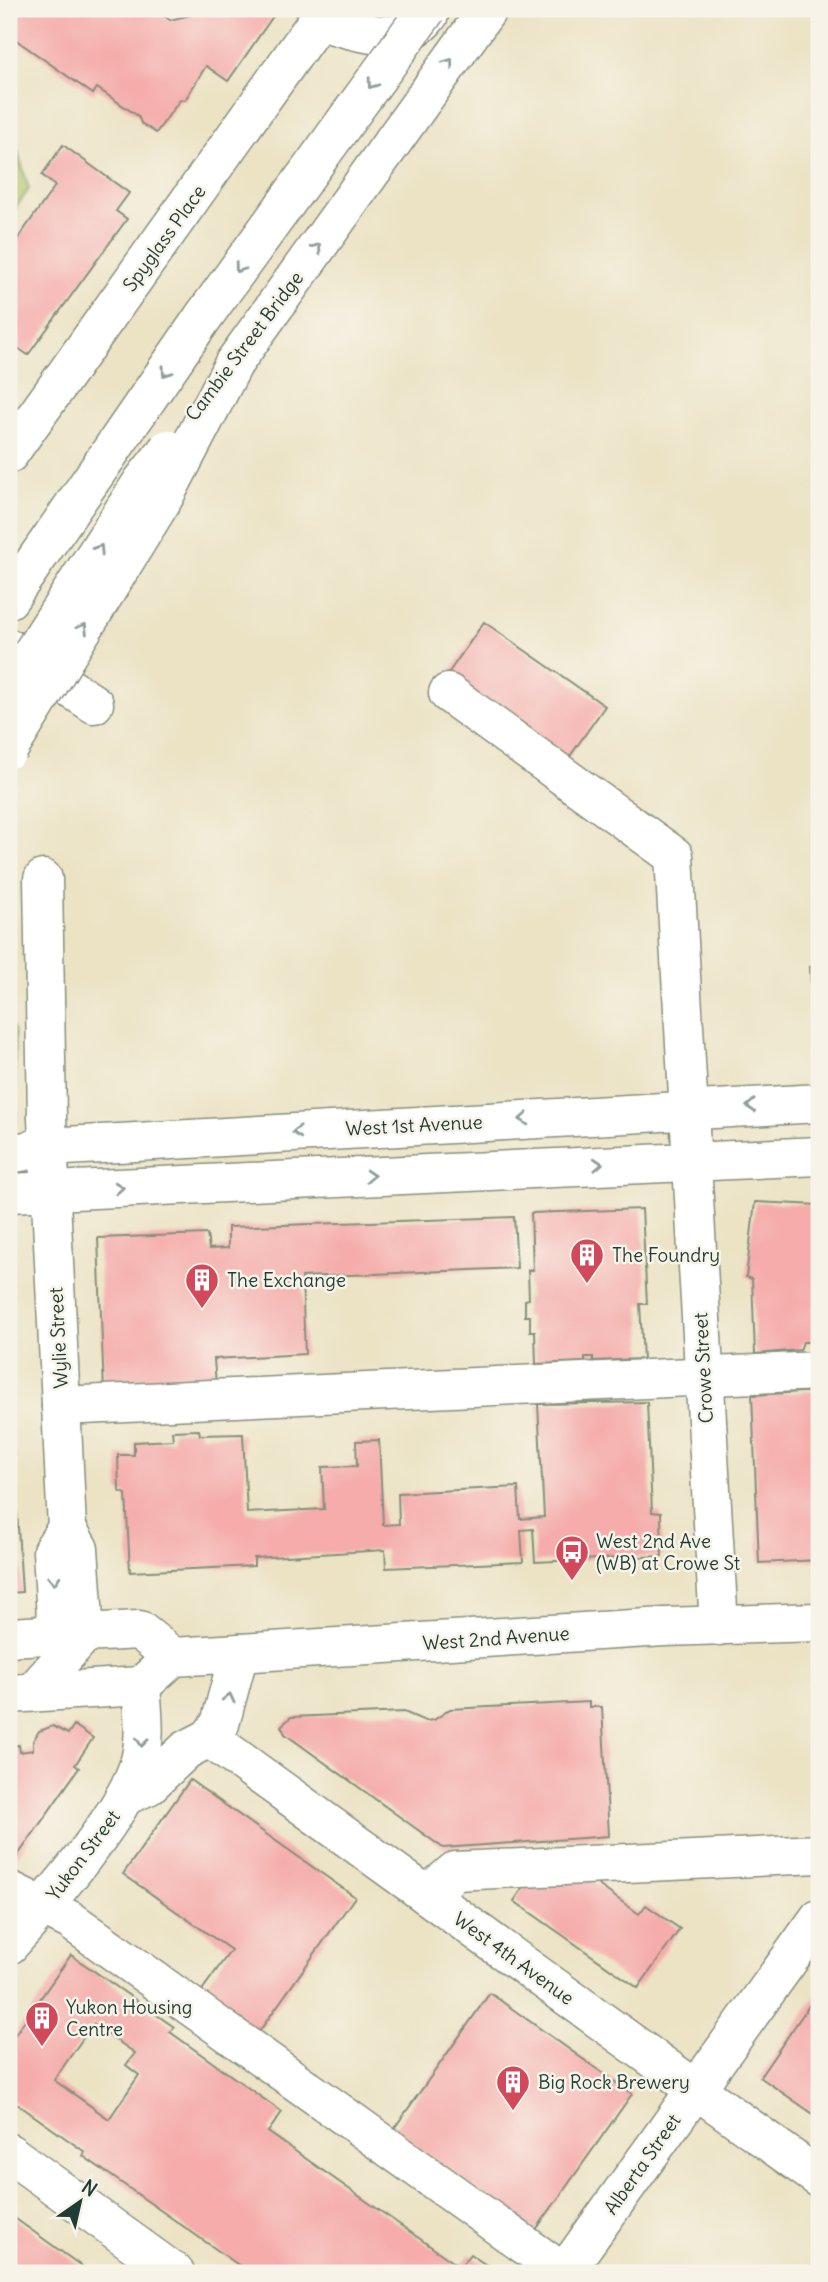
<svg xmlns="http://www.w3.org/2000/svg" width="828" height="2282" font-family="Delius,sans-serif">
  <rect width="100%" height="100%" fill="#f7f3e8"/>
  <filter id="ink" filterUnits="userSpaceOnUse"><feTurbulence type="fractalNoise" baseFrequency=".0143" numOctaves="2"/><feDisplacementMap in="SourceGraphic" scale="14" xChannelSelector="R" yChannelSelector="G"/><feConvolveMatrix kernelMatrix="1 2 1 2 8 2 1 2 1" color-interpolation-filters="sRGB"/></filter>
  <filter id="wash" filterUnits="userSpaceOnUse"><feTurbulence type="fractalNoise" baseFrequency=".00686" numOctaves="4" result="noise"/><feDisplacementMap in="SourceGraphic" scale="28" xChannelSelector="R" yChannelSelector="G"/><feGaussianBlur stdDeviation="1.57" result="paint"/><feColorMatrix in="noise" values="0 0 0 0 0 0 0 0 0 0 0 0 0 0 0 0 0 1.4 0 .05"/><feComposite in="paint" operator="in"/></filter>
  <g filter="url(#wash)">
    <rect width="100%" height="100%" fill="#ece3c5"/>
    <g fill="#aec469" stroke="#66804e" stroke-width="2">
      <path d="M9,123L29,189L9,217Z"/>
      <path d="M9,1020L14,1031L16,1123H9Z"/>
    </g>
    <g id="blocks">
      <g fill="#f5acaa" fill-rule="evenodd">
        <path d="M9,9H154L170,20L199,13L202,9H278L228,81L206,66L185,100H180L156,133L141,123L138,116L97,88L93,94L9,35Z"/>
        <path d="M63,145L129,193L116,211L127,219L28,355L9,342V251L55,186L42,175Z"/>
        <path d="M484,622L605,706L568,759L447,675Z"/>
        <path d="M819,966V1051H814L810,967Z"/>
        <path d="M755,1202L819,1205V1342H803L800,1350L755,1354L752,1279L746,1277Z"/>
        <path d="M642,1209L647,1304H640L643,1359L593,1361V1357H585V1362L536,1364L535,1331H530V1316H525V1300L529,1299L528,1270H533L531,1213Z"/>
        <path d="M514,1217L517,1268L302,1277L305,1354L214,1359L216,1385L104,1393L98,1238L207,1234L209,1249L228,1248V1227Z"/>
        <path d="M9,1383L22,1592L9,1593Z"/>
        <path d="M819,1391V1560L759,1563L752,1395Z"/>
        <path d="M647,1402L652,1512L661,1513L662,1556L535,1562L533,1529L521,1530L523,1562L386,1568L385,1550L254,1558V1566L130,1572L126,1494L119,1491L118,1455H134V1442L173,1440L172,1431L199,1430L200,1435L243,1434L247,1513L324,1509L322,1467L357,1466L356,1441L379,1440L383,1525L399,1524L398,1493L518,1487L520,1519L544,1517L538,1404Z"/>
        <path d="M589,1702V1707H602L609,1836L443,1848L285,1734L281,1726L291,1717L404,1712L425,1721L434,1720L450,1709Z"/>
        <path d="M74,1725L93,1738L75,1765L79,1768L9,1868V1746L19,1745L20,1752L33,1750V1741L39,1731L53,1726L68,1734Z"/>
        <path d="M190,1780L355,1897L258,2033L200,1993L231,1950L123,1874Z"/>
        <path d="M590,1879L639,1914L646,1905L680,1929L638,1988L514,1901L527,1882Z"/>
        <path d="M71,1955L174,2027L170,2032L282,2112L268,2132L460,2267L470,2254L498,2273H250L83,2156L85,2152L9,2098V2043ZM93,2024L135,2053L126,2065L139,2075L109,2119L54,2080Z"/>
        <path d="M819,1991V2118L760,2077Z"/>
        <path d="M490,1993L632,2094L535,2231L393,2130Z"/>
        <path d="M9,2214L91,2273H9Z"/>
      </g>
    </g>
  </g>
  <g filter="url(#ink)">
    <use href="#blocks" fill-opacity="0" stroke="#86907c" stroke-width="2"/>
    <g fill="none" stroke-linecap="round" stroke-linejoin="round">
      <g stroke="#86907c" stroke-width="41">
        <g id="minor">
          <path d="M318,21C354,29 403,51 429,15"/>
          <path d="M9,454L326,9"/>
          <path d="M9,648L94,704"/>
          <path d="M448,693L674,856L719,1626"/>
          <path d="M9,1154L48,1147L819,1103"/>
          <path d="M9,1193L819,1156"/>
          <path d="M61,1406L819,1371"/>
          <path d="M57,1635L52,1551L67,1528"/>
          <path d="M33,1692L85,1633L79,1549L67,1528L47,1119L43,879"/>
          <path d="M209,1738L819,2178"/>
          <path d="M127,1795L148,1786L186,1750L209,1738L220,1724L239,1653"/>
          <path d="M9,1890L70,1920L564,2273"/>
          <path d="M427,1895L455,1871L819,1854"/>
          <path d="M9,1945C48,1902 120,1820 138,1767C147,1742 143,1712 141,1686"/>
          <path d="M9,2153L175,2273"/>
          <path d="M564,2273L819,1918"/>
        </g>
      </g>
      <g stroke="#86907c" stroke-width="41">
        <g id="major">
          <path d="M234,363L488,9"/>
          <path d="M9,599L204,316"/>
          <path d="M9,1637L139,1630L173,1657"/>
          <path d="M9,1694L141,1686L173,1657L665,1627L819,1622"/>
        </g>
      </g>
      <use href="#minor" stroke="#fff" stroke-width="38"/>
      <use href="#major" stroke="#fff" stroke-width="38"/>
      <g stroke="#86907c" stroke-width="41" stroke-linecap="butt">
        <g id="major-bridge">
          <path d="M204,316L427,9"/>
          <path d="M9,689L142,482L168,449"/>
          <path d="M9,749L163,499L234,363"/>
        </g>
      </g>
      <use href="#major-bridge" stroke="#fff" stroke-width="38"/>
    </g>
    <defs><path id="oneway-chevron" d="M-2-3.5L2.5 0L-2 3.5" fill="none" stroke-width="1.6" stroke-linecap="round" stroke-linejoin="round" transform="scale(1.75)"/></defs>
    <g stroke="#8f9e9a">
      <use href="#oneway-chevron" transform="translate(449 63) rotate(-54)"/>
      <use href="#oneway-chevron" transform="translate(372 84) rotate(126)"/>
      <use href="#oneway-chevron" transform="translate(317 248) rotate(-54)"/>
      <use href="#oneway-chevron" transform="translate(239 268) rotate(126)"/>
      <use href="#oneway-chevron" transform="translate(166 372) rotate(125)"/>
      <use href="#oneway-chevron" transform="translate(99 549) rotate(-57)"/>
      <use href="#oneway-chevron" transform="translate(83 628) rotate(-58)"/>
      <use href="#oneway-chevron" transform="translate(751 1106) rotate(177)"/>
      <use href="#oneway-chevron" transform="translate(524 1119) rotate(177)"/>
      <use href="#oneway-chevron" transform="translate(297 1132) rotate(177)"/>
      <use href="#oneway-chevron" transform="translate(598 1164) rotate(-3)"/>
      <use href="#oneway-chevron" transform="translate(370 1176) rotate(-3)"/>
      <use href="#oneway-chevron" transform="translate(119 1188) rotate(-3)"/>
      <use href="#oneway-chevron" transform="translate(54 1580) rotate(87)"/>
      <use href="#oneway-chevron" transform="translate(229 1698) rotate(-77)"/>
      <use href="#oneway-chevron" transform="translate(142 1742) rotate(96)"/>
    </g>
  </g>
  <defs>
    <g id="building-pin" transform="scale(1.75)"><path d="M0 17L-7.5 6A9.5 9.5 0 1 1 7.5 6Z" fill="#d1495b" stroke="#f7f3e8"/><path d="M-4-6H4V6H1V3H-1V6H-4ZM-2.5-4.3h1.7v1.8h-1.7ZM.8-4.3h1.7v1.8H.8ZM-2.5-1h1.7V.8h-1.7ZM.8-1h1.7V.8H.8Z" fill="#fff"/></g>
    <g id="bus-pin" transform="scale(1.75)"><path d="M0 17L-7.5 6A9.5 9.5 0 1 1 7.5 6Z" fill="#d1495b" stroke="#f7f3e8"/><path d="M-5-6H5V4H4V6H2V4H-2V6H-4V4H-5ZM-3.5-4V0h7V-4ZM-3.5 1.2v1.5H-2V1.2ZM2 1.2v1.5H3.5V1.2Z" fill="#fff"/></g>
  </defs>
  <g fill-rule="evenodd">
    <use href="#building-pin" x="587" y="1255"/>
    <use href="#building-pin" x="202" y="1280"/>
    <use href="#bus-pin" x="572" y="1552"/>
    <use href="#building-pin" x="42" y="2018"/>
    <use href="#building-pin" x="513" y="2082"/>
  </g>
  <g text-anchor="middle" stroke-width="5" stroke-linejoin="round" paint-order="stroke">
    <g font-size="19" fill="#1f3d34" stroke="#f7f3e8">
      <text transform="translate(164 238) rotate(-54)" y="7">Spyglass Place</text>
      <text transform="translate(244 346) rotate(-53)" y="7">Cambie Street Bridge</text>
      <text transform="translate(414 1125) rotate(-3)" y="7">West 1st Avenue</text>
      <text transform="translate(58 1338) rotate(-93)" y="7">Wylie Street</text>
      <text transform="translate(703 1368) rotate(-93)" y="7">Crowe Street</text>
      <text transform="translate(496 1638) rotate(-4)" y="7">West 2nd Avenue</text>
      <text transform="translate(83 1855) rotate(-53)" y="7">Yukon Street</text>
      <text transform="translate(514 1958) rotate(36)" y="7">West 4th Avenue</text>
      <text transform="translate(642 2164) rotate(-55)" y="7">Alberta Street</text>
    </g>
    <g font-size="19" fill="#1f3d34" stroke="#f7f3e8" text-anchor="start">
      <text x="612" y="1262">The Foundry</text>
      <text x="227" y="1287">The Exchange</text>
      <text x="596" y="1548">West 2nd Ave<tspan x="596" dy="22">(WB) at Crowe St</tspan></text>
      <text x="66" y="2014">Yukon Housing<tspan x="66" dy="22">Centre</tspan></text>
      <text x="538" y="2089">Big Rock Brewery</text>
    </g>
  </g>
  <rect width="828" height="2282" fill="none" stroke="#f7f3e8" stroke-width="35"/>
  <g transform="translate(80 2202) rotate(34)" stroke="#f7f3e8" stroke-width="5" paint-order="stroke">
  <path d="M0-5L12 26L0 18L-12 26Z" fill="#1f3d34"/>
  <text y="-10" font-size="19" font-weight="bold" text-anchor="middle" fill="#1f3d34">N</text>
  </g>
</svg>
